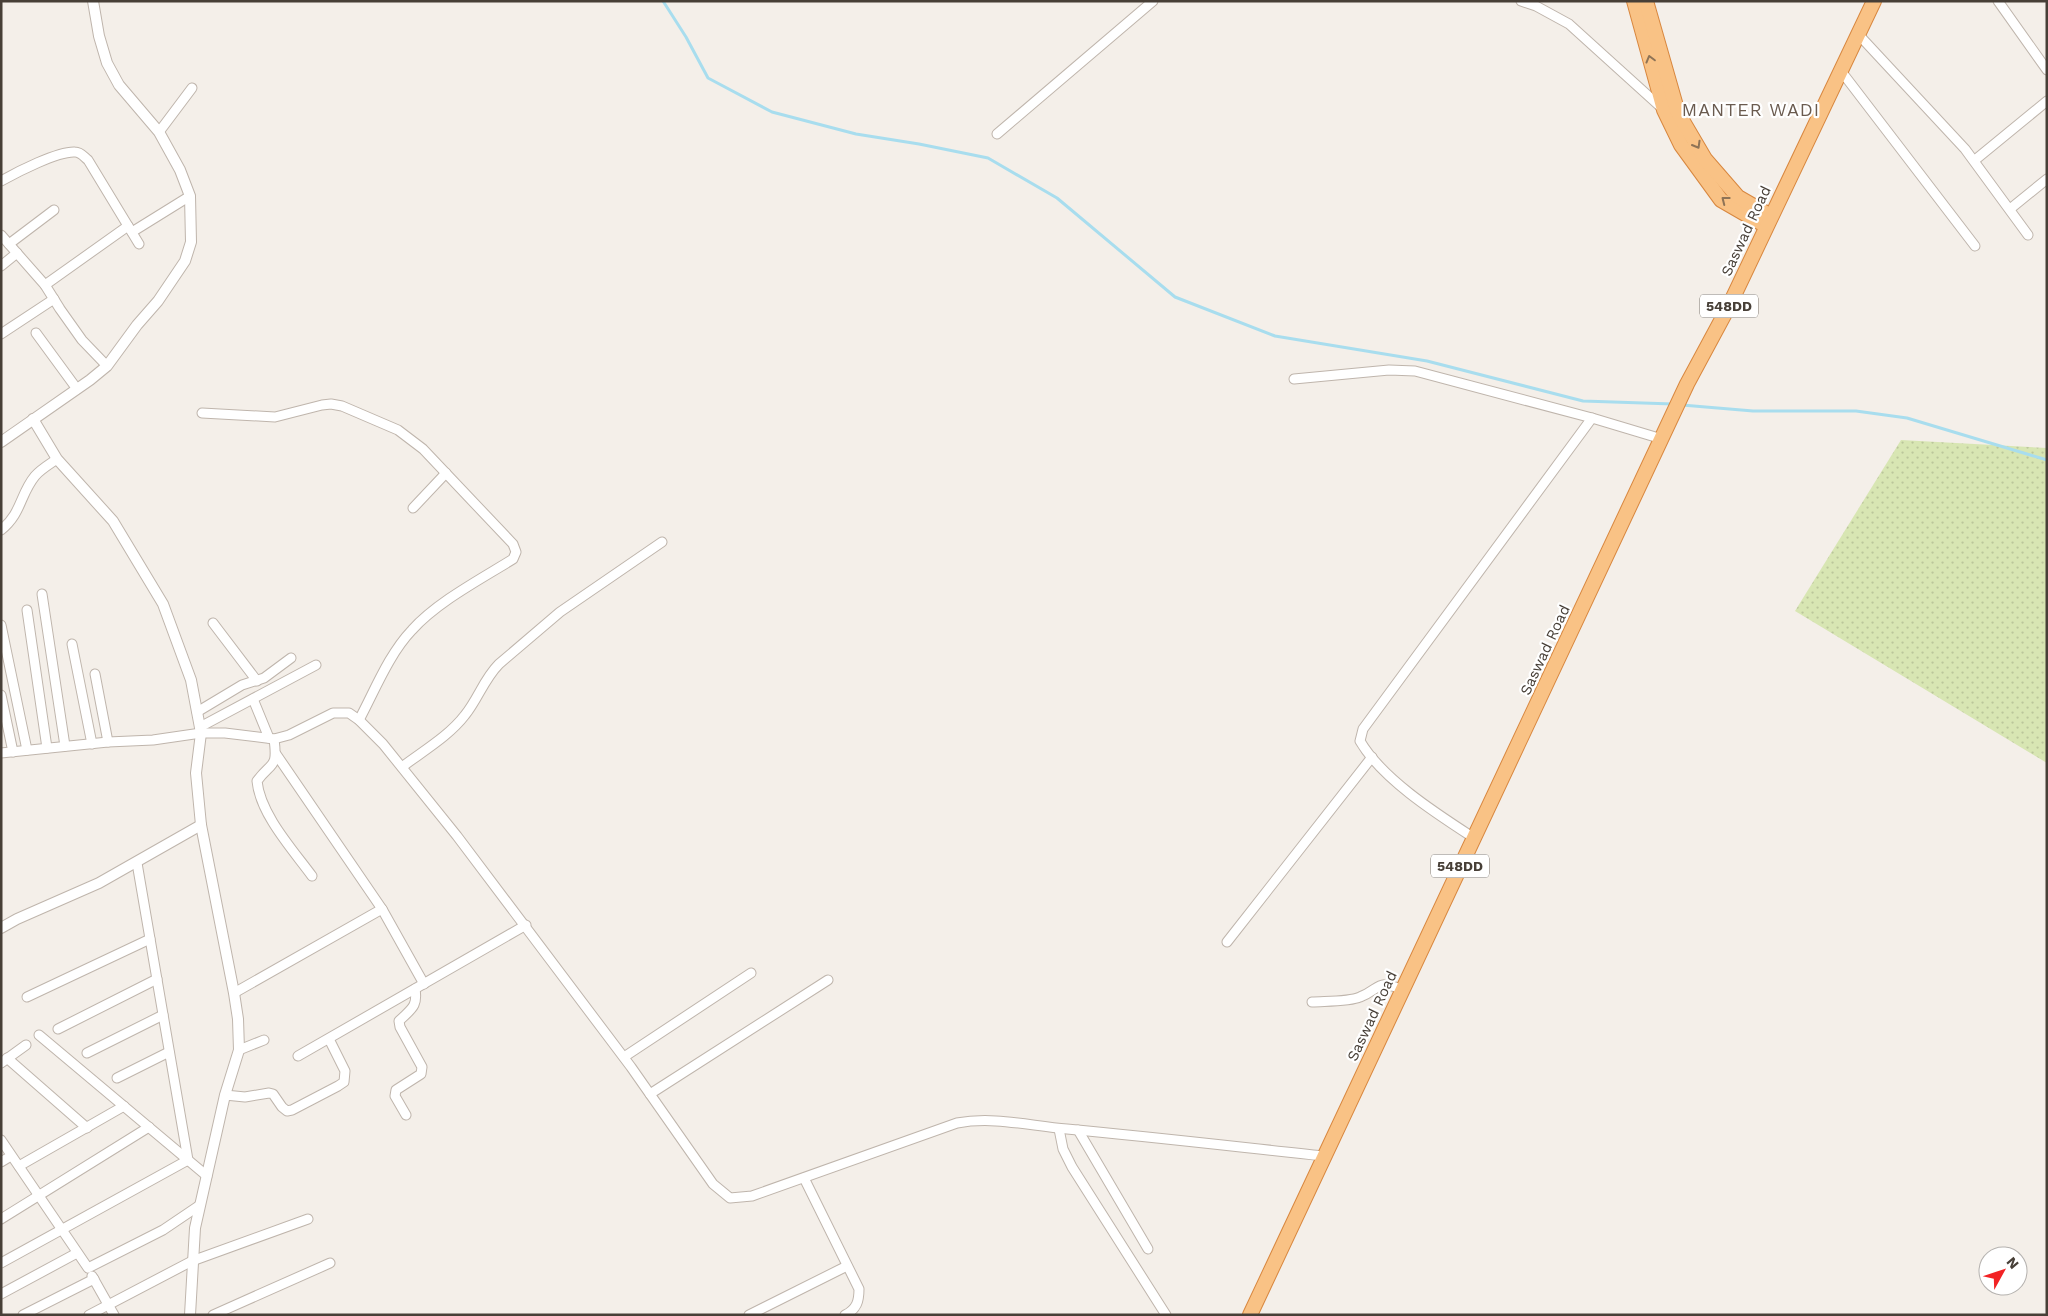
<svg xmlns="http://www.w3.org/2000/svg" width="2048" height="1316" font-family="'Work Sans',sans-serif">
  <defs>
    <pattern id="grass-dots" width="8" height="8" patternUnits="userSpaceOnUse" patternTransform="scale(1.25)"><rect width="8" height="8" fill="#d8e6b3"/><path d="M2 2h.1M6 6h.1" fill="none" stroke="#bbc69b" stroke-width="1.8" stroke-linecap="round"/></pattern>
  </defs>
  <rect width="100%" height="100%" fill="#f4efe9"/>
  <path fill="url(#grass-dots)" d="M1901,440L2047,448V763L1795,611Z"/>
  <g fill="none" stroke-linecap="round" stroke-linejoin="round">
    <g stroke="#a8ddee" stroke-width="3">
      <path d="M663,1L686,37L708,78L772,112L856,134L919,144L988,158L1057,198L1175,297L1275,336L1427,361L1583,401L1673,404"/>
      <path d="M1682,405L1753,411H1856L1907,418L2047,460"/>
    </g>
    <g stroke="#bfb5ac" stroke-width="11">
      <g id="minor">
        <path d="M1521,1L1536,6L1569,24L1664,110"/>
        <path d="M1998,1L2047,70"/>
        <path d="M1858,34L1965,149L2028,235"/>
        <path d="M1841,71L1975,246"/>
        <path d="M159,132L192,88"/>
        <path d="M997,134L1153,1"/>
        <path d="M1975,160L2047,101"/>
        <path d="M1,181C17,172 58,151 75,152C81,152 84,157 88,160L139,244"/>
        <path d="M2010,209L2047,179"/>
        <path d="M132,232L190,196"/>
        <path d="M1,235L45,285L60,309L82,340L107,366"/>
        <path d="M9,244L54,210"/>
        <path d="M1,266L17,253"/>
        <path d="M45,285L128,226"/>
        <path d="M36,333L77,389"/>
        <path d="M1,334L54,299"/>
        <path d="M1294,379L1389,370L1415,371L1592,418L1662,439"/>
        <path d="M202,413L275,417L322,405L331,404L342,406L398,430L423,449L513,544L516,552L513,559C481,579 437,602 412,630C389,654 375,690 359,720"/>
        <path d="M413,508L446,473"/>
        <path d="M1,530C22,513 20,494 35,476C41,469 50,464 57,459"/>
        <path d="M42,594L65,746"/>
        <path d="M27,610L47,748"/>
        <path d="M213,623L257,681"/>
        <path d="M1,625L27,750"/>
        <path d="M72,644L92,744"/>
        <path d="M95,674L108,742"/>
        <path d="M1,695L13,752"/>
        <path d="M253,699L269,738"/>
        <path d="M197,712L242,685L264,678L291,658"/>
        <path d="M200,727L316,665"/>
        <path d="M274,739C278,769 272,761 257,781C260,814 293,850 312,876"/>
        <path d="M1,753L108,742L153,740L201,733H225L274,739L289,735L333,713H349L359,720L383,744L457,836L631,1067L713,1184L730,1198L752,1196L957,1123C994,1116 1030,1126 1067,1129C1153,1137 1239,1147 1324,1156"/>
        <path d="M276,754L382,909L424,984"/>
        <path d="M402,767C423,751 449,736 465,715C478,699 484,679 499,664L560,612L662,542"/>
        <path d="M1474,838C1437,814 1382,779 1360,741L1363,729L1592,418"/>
        <path d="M1227,942L1372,757"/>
        <path d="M234,993L382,909"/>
        <path d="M27,997L150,939"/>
        <path d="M1312,1002C1325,1001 1349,1002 1360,997C1381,989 1376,978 1403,990"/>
        <path d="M58,1029L157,979"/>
        <path d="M39,1035L207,1176"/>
        <path d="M239,1050L264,1040"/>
        <path d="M87,1053L163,1015"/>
        <path d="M298,1056L526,925"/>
        <path d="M624,1057L751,973"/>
        <path d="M7,1058L87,1128"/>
        <path d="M1,1063L26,1045"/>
        <path d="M117,1078L169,1052"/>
        <path d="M650,1094L828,980"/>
        <path d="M225,1095L245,1097L269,1093L273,1094L282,1107L287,1111L292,1110L338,1086L344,1082L345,1071L329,1039"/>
        <path d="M406,1115L395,1096L396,1090L421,1074L422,1067L400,1027L399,1021C411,1009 418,1007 415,989"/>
        <path d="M1059,1129L1063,1149L1072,1167L1166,1315"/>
        <path d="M1078,1130L1148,1249"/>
        <path d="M1,1140L88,1268L163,1230L200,1205"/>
        <path d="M1,1162L11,1156"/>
        <path d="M19,1166L124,1106"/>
        <path d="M804,1178L859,1289C859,1301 857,1309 845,1315"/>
        <path d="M1,1219L149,1127"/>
        <path d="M1,1263L188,1160L137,863"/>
        <path d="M92,1276L114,1315"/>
        <path d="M1,1294L77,1253"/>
        <path d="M23,1315L94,1279"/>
        <path d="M89,1315L192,1261L308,1219"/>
        <path d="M213,1315L330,1263"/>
        <path d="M749,1315L847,1266"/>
      </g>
    </g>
    <g stroke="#bfb5ac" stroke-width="12">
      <g id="tertiary">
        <path d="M33,419L57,459L113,521L163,604L191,680L201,733L196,773L201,825L234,993L238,1019L239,1050L225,1095L195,1228L190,1315"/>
        <path d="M1,442L90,380L107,366L137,325L158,301L185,261L191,242L190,196L180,170L159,132L119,85L107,63L99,36L93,1"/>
        <path d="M1,928L17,919L99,883L201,825"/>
      </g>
    </g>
    <g stroke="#d8873f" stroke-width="16">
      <g id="trunk">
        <path d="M1634,1L1664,110L1681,145L1721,200L1766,226"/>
        <path d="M1646,1L1678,113L1705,159L1738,197L1771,216"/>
        <path d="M1250,1315L1687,384L1729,306L1874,1"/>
      </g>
    </g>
    <use href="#minor" stroke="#fff" stroke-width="9"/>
    <use href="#tertiary" stroke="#fff" stroke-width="10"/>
    <use href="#trunk" stroke="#f9c285" stroke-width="14"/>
  </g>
  <defs><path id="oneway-chevron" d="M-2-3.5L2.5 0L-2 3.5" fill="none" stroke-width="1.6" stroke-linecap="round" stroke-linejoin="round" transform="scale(1.25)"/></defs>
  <g stroke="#8e7356">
    <use href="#oneway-chevron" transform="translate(1650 59) rotate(-105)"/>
    <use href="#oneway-chevron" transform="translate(1697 145) rotate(60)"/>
    <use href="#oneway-chevron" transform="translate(1725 200) rotate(-142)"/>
  </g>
  <g text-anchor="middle" stroke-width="4.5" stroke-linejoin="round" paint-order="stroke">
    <g fill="#fff" stroke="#7e7973" stroke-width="1">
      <rect x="1700" y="294.5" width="58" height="23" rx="4"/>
      <rect x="1431" y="854.5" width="58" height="23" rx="4"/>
    </g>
    <g font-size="14" font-weight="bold" fill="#473f37">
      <text x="1729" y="311">548DD</text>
      <text x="1460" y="871">548DD</text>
    </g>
    <g font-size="15" fill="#473f37" stroke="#fff">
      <text transform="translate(1746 231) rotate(-65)" y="5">Saswad Road</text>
      <text transform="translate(1545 650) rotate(-65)" y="5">Saswad Road</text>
      <text transform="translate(1372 1016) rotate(-65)" y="5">Saswad Road</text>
    </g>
    <g font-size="18" letter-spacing="1" fill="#6a5b4f" stroke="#fff">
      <text x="1751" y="116">MANTER WADI</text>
    </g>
  </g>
  <rect width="2048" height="1316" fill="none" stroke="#473f37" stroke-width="5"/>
  <g transform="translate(2003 1271) rotate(50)"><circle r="24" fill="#ffffff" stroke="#b5b2af"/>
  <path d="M0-4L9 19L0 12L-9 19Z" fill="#f22224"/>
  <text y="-8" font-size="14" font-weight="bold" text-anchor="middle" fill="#473f37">N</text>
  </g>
</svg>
